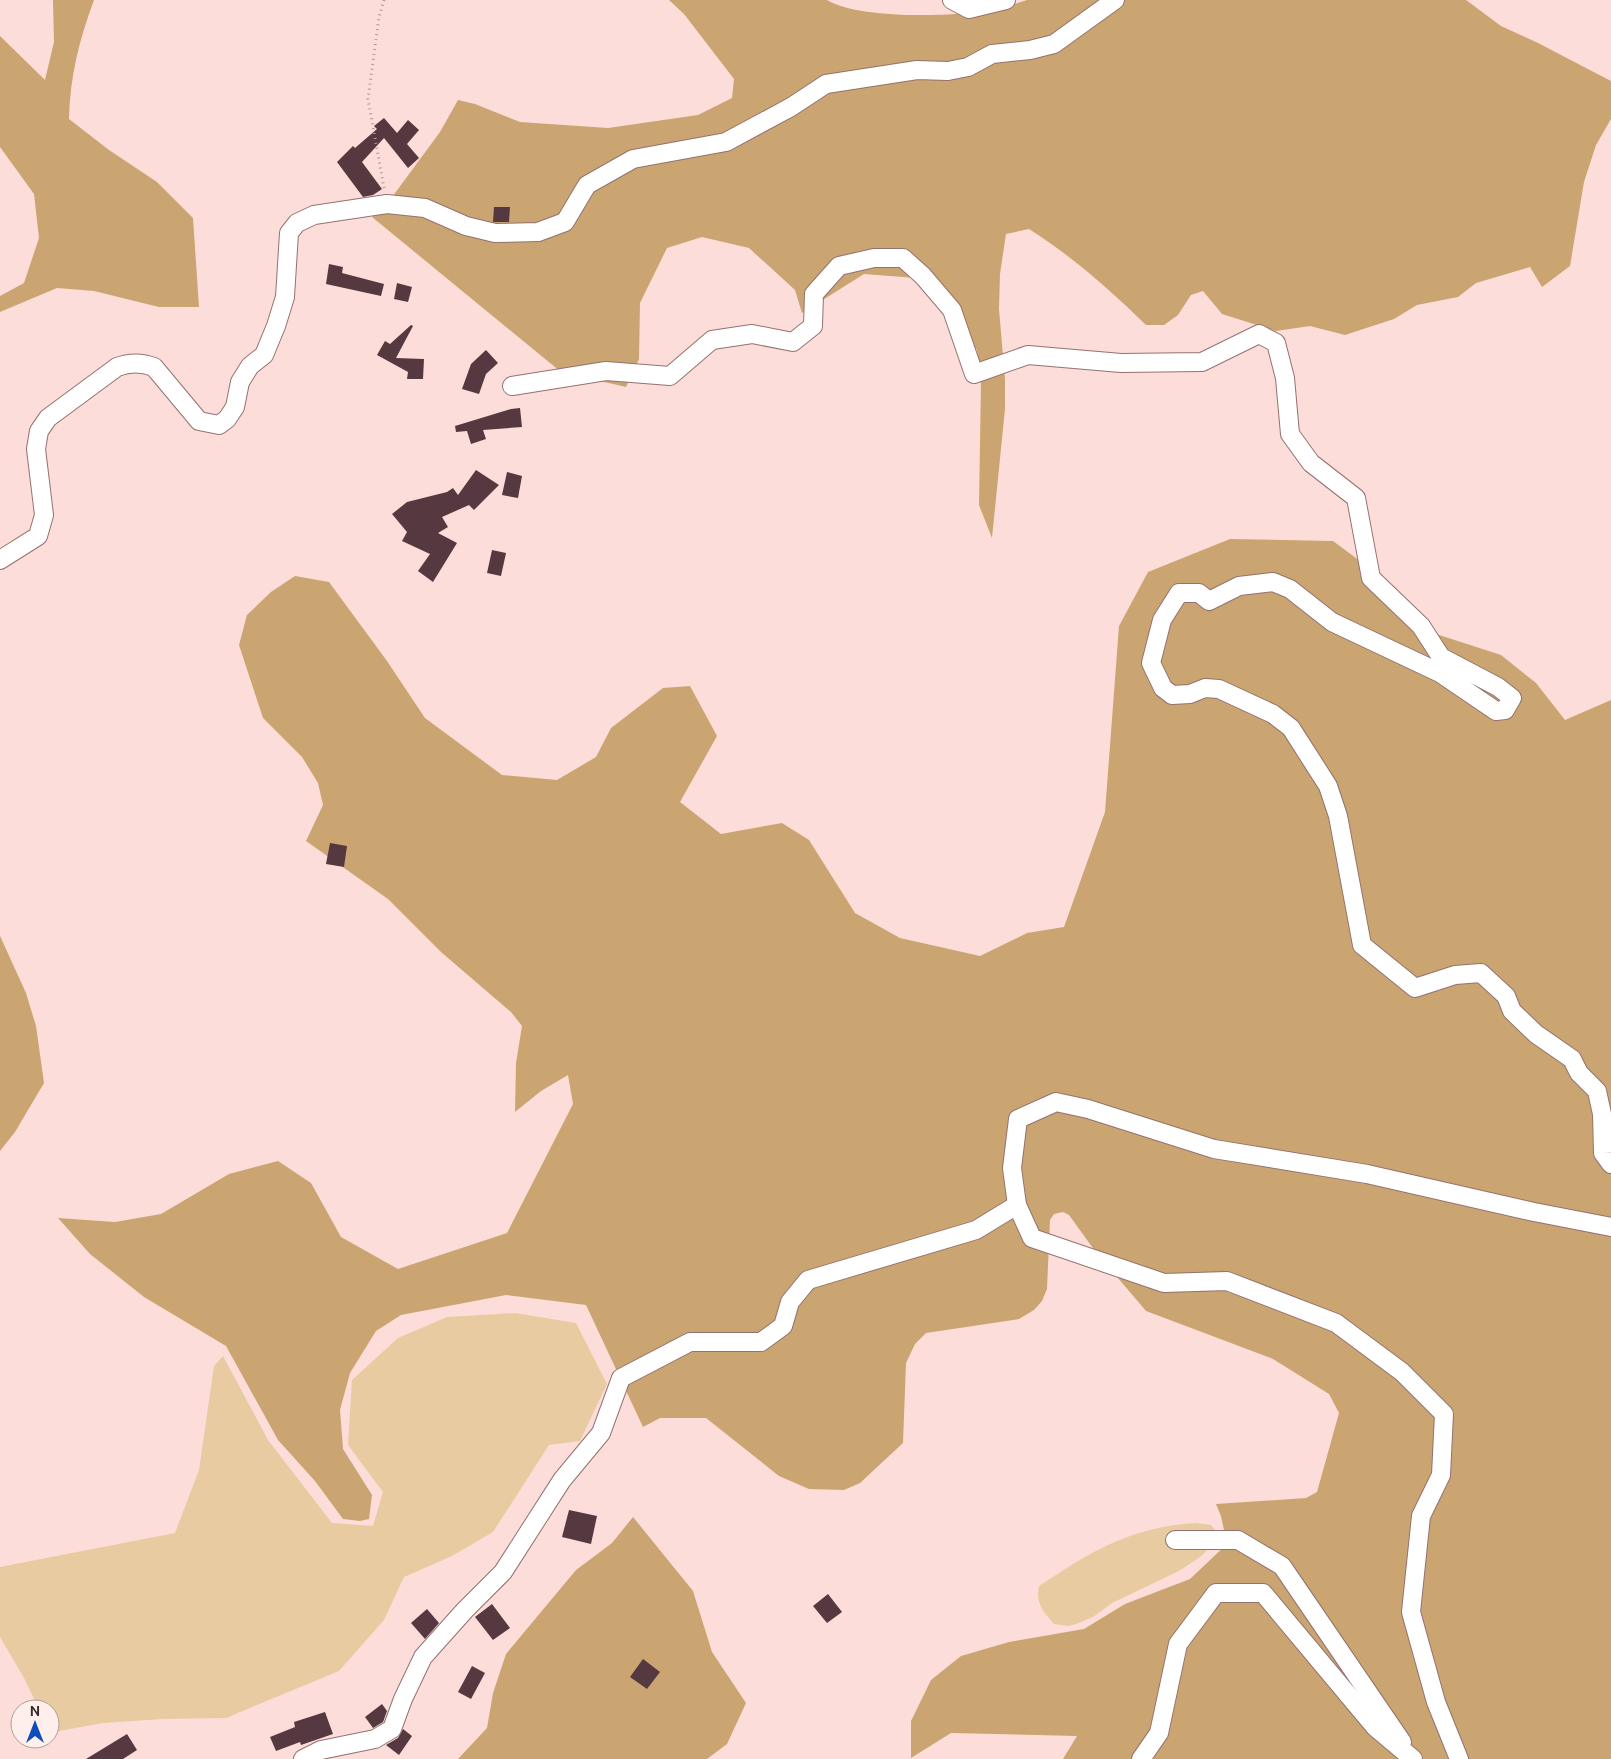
<svg xmlns="http://www.w3.org/2000/svg" width="1611" height="1759" font-family="Ubuntu,sans-serif">
  <rect width="100%" height="100%" fill="#fcddd9"/>
  <g fill="#e9cba2">
    <path d="M515,1313L576,1323L607,1384L580,1441L549,1445L493,1532L452,1556L404,1577L384,1620L339,1671L226,1718L163,1719L103,1723L59,1731L50,1724V1709H39L24,1678L0,1637V1567L175,1533L199,1470L214,1366L223,1356L268,1440L332,1523L373,1526L383,1492L348,1445L352,1380L398,1338L447,1317Z"/>
    <path d="M1196,1523L1211,1525L1216,1531L1214,1543L1200,1557L1179,1571L1112,1603L1093,1617L1076,1624L1068,1626L1054,1624C1044,1612 1035,1603 1039,1586C1092,1551 1130,1527 1196,1523Z"/>
  </g>
  <g fill="#caa571">
    <path d="M53,0H94C79,41 70,76 69,119L109,150L157,182L193,218L199,307H159L94,291L57,288L0,312V296L24,283L39,238L34,194L0,147V36L45,80L54,42Z"/>
    <path d="M669,0H827C860,20 959,17 997,9C1007,7 1017,3 1027,0H1466L1501,26L1538,43L1611,81V119L1596,145L1584,182L1570,266L1542,287L1530,267L1476,283L1458,297L1417,305L1394,319L1345,335L1310,326L1276,331L1222,314L1203,291L1191,295L1178,315L1164,325H1146C1109,289 1073,257 1029,229L1006,234L1000,274L999,309L1005,379V409L992,538L979,505L981,380L977,350L916,278L864,274L802,313L795,290L749,248L702,237L667,248L640,303L639,359L626,387L561,372L372,217L387,204L440,132L458,100L475,104L520,122L608,128L698,115L732,98L734,79L684,14Z"/>
    <path d="M1230,539L1333,541L1395,587L1433,633L1501,655L1536,683L1565,720L1611,700V1759H1063L1077,1736L951,1733L911,1758V1721L931,1680L961,1656L1009,1642L1084,1629L1125,1604L1190,1579L1227,1544L1221,1516L1216,1504L1306,1498L1317,1492L1339,1413L1329,1394L1273,1359L1146,1311L1095,1251L1069,1215L1063,1212L1054,1214L1050,1220L1047,1289L1042,1301L1034,1310L1019,1319L926,1333L915,1344L906,1363L903,1443L860,1483L844,1490L809,1489L779,1476L706,1418H660L643,1427L586,1305L506,1295L401,1315L376,1331L350,1373L340,1410L343,1449L372,1495L369,1519L360,1521L343,1519L315,1481L278,1440L226,1346L144,1297L90,1254L58,1218L115,1222L161,1214L229,1174L278,1161L311,1183L341,1237L398,1269L507,1233L573,1104L568,1075L541,1091L515,1112L516,1063L522,1026L511,1012L441,952L388,899L306,841L323,805L318,783L302,757L263,718L239,645L247,615L271,592L295,576L329,582L387,661L425,718L502,775L557,780L596,757L611,728L663,688L690,686L717,736L680,802L721,834L782,823L809,840L855,913L900,938L980,956L1027,933L1064,927L1105,812L1119,626L1148,572Z"/>
    <path d="M0,936L26,993L36,1026L44,1083L15,1132L0,1151Z"/>
    <path d="M633,1517L693,1591L712,1652L746,1703L727,1744L707,1759H458L487,1728L493,1693L506,1654L576,1570L612,1543Z"/>
  </g>
  <g fill="#563841">
    <path d="M384,118L397,133L408,120L419,130L407,144L419,158L408,168L384,138L362,162L382,189L373,195L363,197L337,162L353,146L355,148L377,129L374,126Z"/>
    <path d="M494,207H510L509,222H493Z"/>
    <path d="M329,264L343,267L342,273L384,284L381,296L326,284Z"/>
    <path d="M397,283L412,287L408,302L394,299Z"/>
    <path d="M411,325L413,326L396,358L424,359L423,379H407L408,372L377,355L385,341L390,344Z"/>
    <path d="M486,350L498,363L486,374L479,394L462,389L471,364Z"/>
    <path d="M520,408L522,427L483,430L486,439L471,444L467,431L456,432L455,426L511,409Z"/>
    <path d="M476,470L499,485L474,510L469,505L442,517L448,527L438,533L457,543L433,582L418,571L430,554L402,541L407,532L392,514L407,502L447,492L453,488L458,495Z"/>
    <path d="M507,472L522,476L518,498L502,495Z"/>
    <path d="M492,550L506,553L501,576L487,573Z"/>
    <path d="M330,843L347,846L344,867L326,864Z"/>
    <path d="M569,1510L597,1516L591,1544L562,1537Z"/>
    <path d="M828,1594L842,1612L827,1623L813,1606Z"/>
    <path d="M492,1604L510,1628L493,1640L475,1617Z"/>
    <path d="M427,1609L439,1623L425,1639L411,1623Z"/>
    <path d="M643,1659L660,1672L647,1689L630,1677Z"/>
    <path d="M472,1666L485,1673L471,1699L458,1692Z"/>
    <path d="M382,1704L387,1711L383,1722L373,1728L365,1717Z"/>
    <path d="M325,1712L333,1734L301,1745L300,1742L276,1751L270,1737L295,1727L294,1722Z"/>
    <path d="M403,1729L412,1736L399,1755L386,1745L398,1738Z"/>
    <path d="M127,1734L137,1750L123,1759H86Z"/>
  </g>
  <g fill="none" stroke-linecap="round" stroke-linejoin="round">
    <g stroke="#94726f" stroke-width="20">
      <g id="street">
        <path d="M952,0L969,9L1006,0"/>
        <path d="M512,386L606,371L670,376L712,340L752,334L793,342L813,326L814,294L839,266L874,258H903L923,276L952,310L974,374L1028,355L1121,363L1202,362L1259,334L1276,343L1285,378L1290,434L1311,463L1356,498L1371,578L1421,626L1441,657L1498,687L1512,698L1505,710L1496,711L1440,673L1332,622L1290,589L1273,582L1239,586L1209,601L1199,593H1179L1162,620L1151,663L1163,688L1172,695L1190,694L1205,688L1219,689L1273,714L1291,728L1328,786L1338,816L1362,945L1415,988L1455,975L1481,973L1506,996L1512,1011L1536,1034L1572,1059L1579,1073L1597,1091L1602,1114L1603,1153L1611,1164"/>
        <path d="M0,560L38,536L44,515L36,449L39,431L48,418L117,367C130,362 141,362 154,367L199,421L219,425L227,419L235,407L240,382L250,366L264,355L276,326L285,297L289,233L297,223L314,215L387,204L425,208L466,226L495,233L538,232L565,222L587,185L633,159L726,142L791,107L826,84L917,70L948,71L968,67L992,54L1030,50L1054,44L1115,0"/>
        <path d="M1175,1540H1238L1282,1566L1402,1742"/>
        <path d="M303,1759L321,1750L375,1739L392,1729L403,1699L423,1657L465,1610L503,1572L562,1480L601,1433L621,1378L690,1342H761L783,1326L790,1302L808,1280L976,1230L1017,1205"/>
        <path d="M1141,1759L1159,1733L1178,1644L1216,1593H1263L1375,1727L1413,1759"/>
        <path d="M1459,1759L1436,1702L1411,1612L1421,1516L1441,1475L1444,1414L1402,1372L1336,1323L1227,1281L1164,1283L1032,1238L1017,1205L1012,1168L1018,1119L1056,1102L1088,1109L1214,1149L1367,1174L1534,1212L1611,1227"/>
      </g>
    </g>
    <path stroke="#af9794" stroke-width="3" stroke-dasharray="1 4" stroke-linecap="butt" d="M384,0L379,17L368,99L384,188"/>
    <use href="#street" stroke="#fff" stroke-width="18"/>
  </g>
  <g transform="translate(35 1724)"><circle r="24" fill="#feeeec" stroke="#ae9f9d"/>
  <path d="M0-4L9 19L0 12L-9 19Z" fill="#0e4cb7"/>
  <text y="-8" font-size="14" font-weight="bold" text-anchor="middle" fill="#362826">N</text>
  </g>
</svg>
